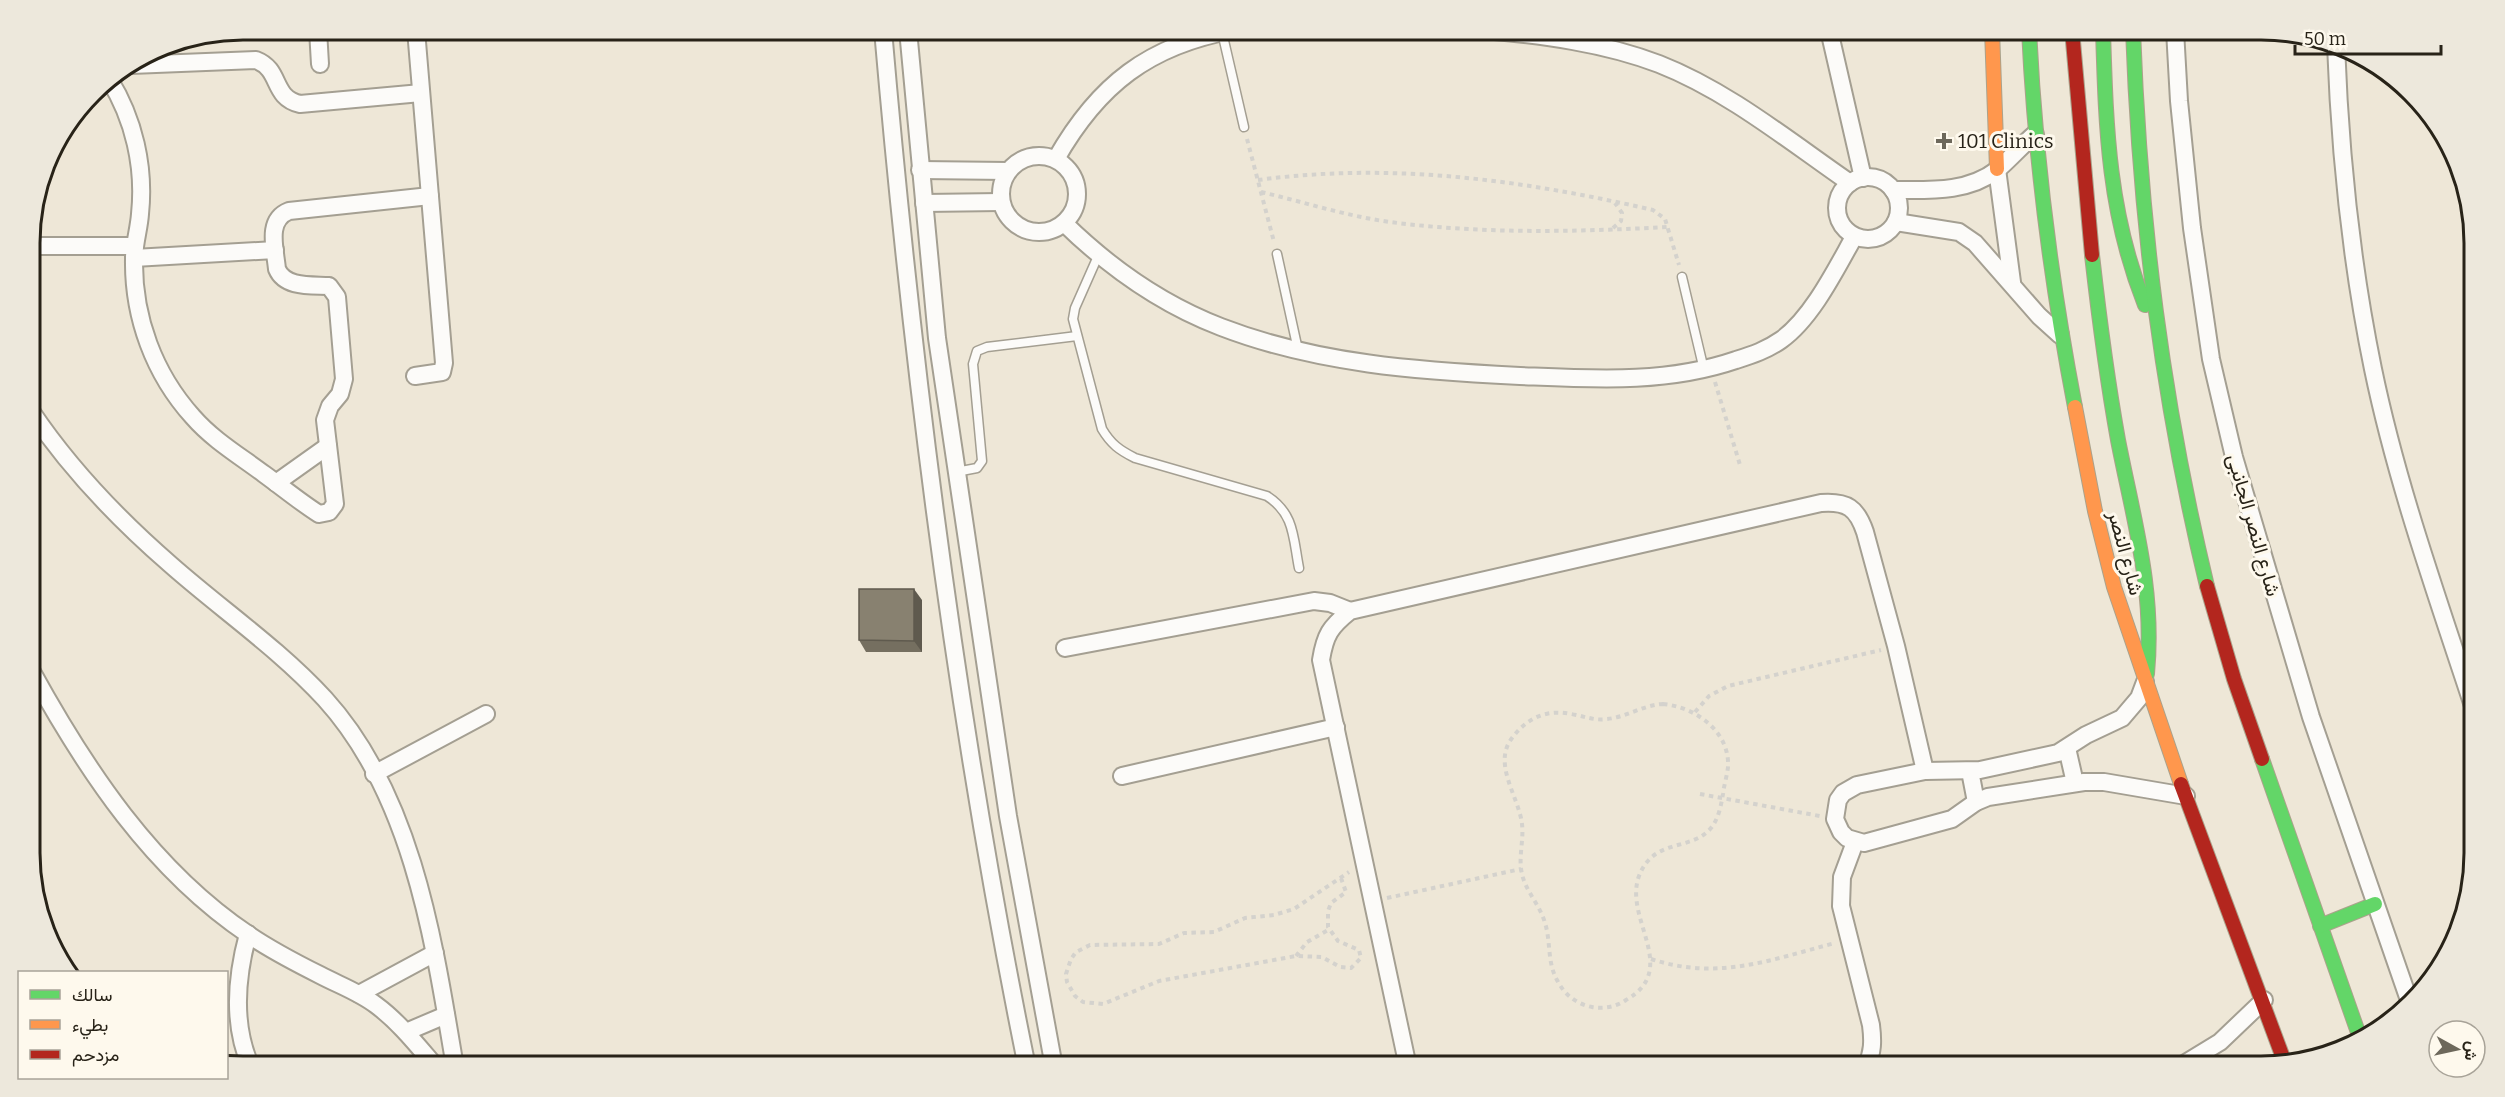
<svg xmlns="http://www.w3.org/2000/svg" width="2505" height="1097" font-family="Bitter,Vazirmatn,serif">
  <rect width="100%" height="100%" fill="#eee7d7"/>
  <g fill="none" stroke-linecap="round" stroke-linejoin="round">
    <g stroke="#a49f92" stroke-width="11">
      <g id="lane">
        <path d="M1222,32L1244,127"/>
        <path d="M1277,254L1298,350"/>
        <path d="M1098,256L1075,308L1073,319L1102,429C1111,444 1119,450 1135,458L1267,496C1295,514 1293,538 1299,568"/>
        <path d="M1682,277L1704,370"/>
        <path d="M956,472L977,468L982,461L973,364L977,351L987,347L1077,336"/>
      </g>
    </g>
    <g stroke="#a49f92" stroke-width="20">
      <g id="street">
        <path d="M318,30L320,64"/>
        <path d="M883,30C913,377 957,725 1027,1067"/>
        <path d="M908,30L937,338L1008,816L1054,1067"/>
        <path d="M1484,30C1542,35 1604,43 1659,64C1728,91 1789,141 1850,183"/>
        <path d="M1829,30L1863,178"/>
        <path d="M2175,30L2179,101L2192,228L2211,359L2234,457L2311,717L2410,1003"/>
        <path d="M2336,45C2340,154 2351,262 2373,369C2397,485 2438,599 2475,712"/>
        <path d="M131,65L256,60C282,70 271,97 300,104L421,93"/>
        <path d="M109,79C134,119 145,167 140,214C139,229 134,244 134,259C133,317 154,374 193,417C213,440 240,456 264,474C282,487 300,502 319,514L329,512L335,504L325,420L330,406L340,394L344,379L337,297L329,286C311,285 285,288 277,269C275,248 266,220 289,211L430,196"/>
        <circle cx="1039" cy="194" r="38"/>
        <path d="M1056,159C1098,85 1149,45 1234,30"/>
        <path d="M1997,169L2012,282"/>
        <path d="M920,170L1008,171"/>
        <circle cx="1868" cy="208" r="31"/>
        <path d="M1893,190C1929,190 1967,193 1997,170C2010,159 2022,145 2035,134"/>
        <path d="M924,203L1001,202"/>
        <path d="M1896,222L1959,232L1975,243L2039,316L2060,335"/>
        <path d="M1064,223C1110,268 1161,304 1221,327C1317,364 1419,371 1520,376C1593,379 1666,384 1736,360C1752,355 1767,350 1781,340C1812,318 1836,269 1854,237"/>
        <path d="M31,246H135"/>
        <path d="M134,258L275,250"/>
        <path d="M415,376L442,372L444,363L416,30"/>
        <path d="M31,411C70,469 118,519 171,565C222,610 278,648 325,699C413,796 434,942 455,1067"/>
        <path d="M276,483L328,446"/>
        <path d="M1065,648L1314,601L1330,603L1350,611"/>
        <path d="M31,670C86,770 152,870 249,935C271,950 296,963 320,975C339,985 359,992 376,1005C399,1022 417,1045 436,1067"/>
        <path d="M2145,682L2139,698L2122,718L2086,735L2058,753L1980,770L1925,771L1857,785L1843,793L1838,800L1835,819L1841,832L1847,838L1864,843L1952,819L1976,802L1988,797L2084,782H2104L2186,796"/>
        <path d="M2067,748L2075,783"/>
        <path d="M1970,771L1976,802"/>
        <path d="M374,774L486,714"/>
        <path d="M1122,776L1336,727"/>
        <path d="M1855,842L1842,877L1841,906L1871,1025C1873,1041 1873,1052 1866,1067"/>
        <path d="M248,934C236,978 232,1025 251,1067"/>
        <path d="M359,994L435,953"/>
        <path d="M406,1032L446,1015"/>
        <path d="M1408,1067L1321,660C1325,635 1330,627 1350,611L1821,503C1847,501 1857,508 1865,532L1896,646L1925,771"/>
        <path d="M2179,1067L2220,1042L2264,1000"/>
      </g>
    </g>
    <g stroke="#aba28b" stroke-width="16">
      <g id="fast">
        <path d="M2029,30C2035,157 2051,282 2075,407"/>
        <path d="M2103,30C2106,128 2108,212 2145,305"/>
        <path d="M2133,30C2140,223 2162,399 2207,586"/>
        <path d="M2092,255C2099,317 2107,379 2118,440C2134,522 2155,590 2147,674"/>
        <path d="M2262,759L2360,1038"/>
        <path d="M2320,926L2375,904"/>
      </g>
    </g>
    <g stroke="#aba28b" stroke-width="16">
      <g id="slow">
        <path d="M1992,30L1997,169"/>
        <path d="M2075,407L2095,511L2114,587L2181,784"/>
      </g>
    </g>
    <g stroke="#aba28b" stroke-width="16">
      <g id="jam">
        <path d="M2072,30L2092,255"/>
        <path d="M2207,586L2234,679L2262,759"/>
        <path d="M2181,784L2285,1063"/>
      </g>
    </g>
    <g stroke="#d4d2cd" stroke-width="4" stroke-dasharray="4.5 4.5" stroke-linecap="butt">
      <path d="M1247,139L1274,242"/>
      <path d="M1258,180C1393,162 1522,180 1653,210L1665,219L1679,265"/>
      <path d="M1261,192C1304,202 1346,216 1390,222C1481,234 1575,232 1667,227"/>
      <path d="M1613,228L1621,221L1622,213L1615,203"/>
      <path d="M1715,382L1740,465"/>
      <path d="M1663,704C1695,707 1730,731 1728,767C1727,776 1724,785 1723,794C1721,805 1719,818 1711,828C1691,852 1654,837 1639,876C1623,919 1681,969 1626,1000C1616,1007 1604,1009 1592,1007C1576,1004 1564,994 1557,980C1547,962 1551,942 1545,923C1540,905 1526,892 1522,874C1518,857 1524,841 1522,824C1519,797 1492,764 1512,738C1527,718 1546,709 1571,714C1584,716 1594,721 1607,719C1627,717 1643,705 1663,704Z"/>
      <path d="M1695,712L1709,696L1728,686L1881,650"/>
      <path d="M1700,794L1820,816"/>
      <path d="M1341,878L1346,892L1331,903L1328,911V927L1338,941L1359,950L1361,958L1351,968L1340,967L1322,957L1296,956L1159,981L1103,1004L1083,1002L1075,996L1067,982L1066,974L1071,959L1076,952L1090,945L1159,944L1184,933L1214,932L1245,918L1274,915L1294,909L1349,872"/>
      <path d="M1387,898L1521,869"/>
      <path d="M1296,956L1307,942L1330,929"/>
      <path d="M1651,959C1718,981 1770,960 1835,943"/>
    </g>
    <use href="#lane" stroke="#fcfbf9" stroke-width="8"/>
    <use href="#street" stroke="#fcfbf9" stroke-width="16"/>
    <use href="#fast" stroke="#63d668" stroke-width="14"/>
    <use href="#slow" stroke="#ff974d" stroke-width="14"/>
    <use href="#jam" stroke="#b3261e" stroke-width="14"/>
  </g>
  <path fill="#756f60" d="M922,600V652H866L859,640Z"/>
  <path fill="#5f5a4e" d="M914,589L922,600V652L914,641Z"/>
  <path fill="#888170" stroke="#5f5a4e" stroke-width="1.5" d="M859,589H914V641L859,640Z"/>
  <path fill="#6d685b" stroke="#fef9ed" stroke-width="2" d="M1941 132h6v6h6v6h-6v6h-6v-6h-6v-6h6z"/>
  <g text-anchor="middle" stroke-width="6" stroke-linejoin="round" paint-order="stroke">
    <g font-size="20" fill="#282318" stroke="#fef9ed" text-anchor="start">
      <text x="1958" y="148">101 Clinics</text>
    </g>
    <g font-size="20" fill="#282318" stroke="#fef9ed">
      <text transform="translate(2254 525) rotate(74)" y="7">شارع النصر الجانبى</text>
      <text transform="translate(2126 553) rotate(75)" y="7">شارع النصر</text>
    </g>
  </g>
  <path d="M0 0H2505V1097H0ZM243 40H2261A203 203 0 0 1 2464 243V853A203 203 0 0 1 2261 1056H243A203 203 0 0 1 40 853V243A203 203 0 0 1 243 40Z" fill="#ede8dc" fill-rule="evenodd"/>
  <path fill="none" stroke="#282318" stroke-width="3" d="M243 40H2261A203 203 0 0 1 2464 243V853A203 203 0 0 1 2261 1056H243A203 203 0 0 1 40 853V243A203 203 0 0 1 243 40Z"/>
  <rect x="18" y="971" width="210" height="108" fill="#fef9ed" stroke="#a8a398" stroke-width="1.5"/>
  <rect x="30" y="990" width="30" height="9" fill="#63d668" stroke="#a8a398" stroke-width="1.5"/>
  <text x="72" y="1001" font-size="18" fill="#282318">سالك</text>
  <rect x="30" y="1020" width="30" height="9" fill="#ff974d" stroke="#a8a398" stroke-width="1.5"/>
  <text x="72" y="1031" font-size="18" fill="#282318">بطيء</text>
  <rect x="30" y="1050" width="30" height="9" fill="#b3261e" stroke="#a8a398" stroke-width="1.5"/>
  <text x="72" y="1061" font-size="18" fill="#282318">مزدحم</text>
  <g transform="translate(2457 1049) rotate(98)"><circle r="28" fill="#fef9ed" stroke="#a8a398" stroke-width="1.5"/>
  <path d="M0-4.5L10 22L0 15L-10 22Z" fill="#6d685b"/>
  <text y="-9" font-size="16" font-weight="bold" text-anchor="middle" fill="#282318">ش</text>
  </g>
  <path d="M2295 45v9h146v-9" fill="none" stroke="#282318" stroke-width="3"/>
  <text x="2304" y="45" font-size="18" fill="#282318" stroke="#fef9ed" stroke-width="4.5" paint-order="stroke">50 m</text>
</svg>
